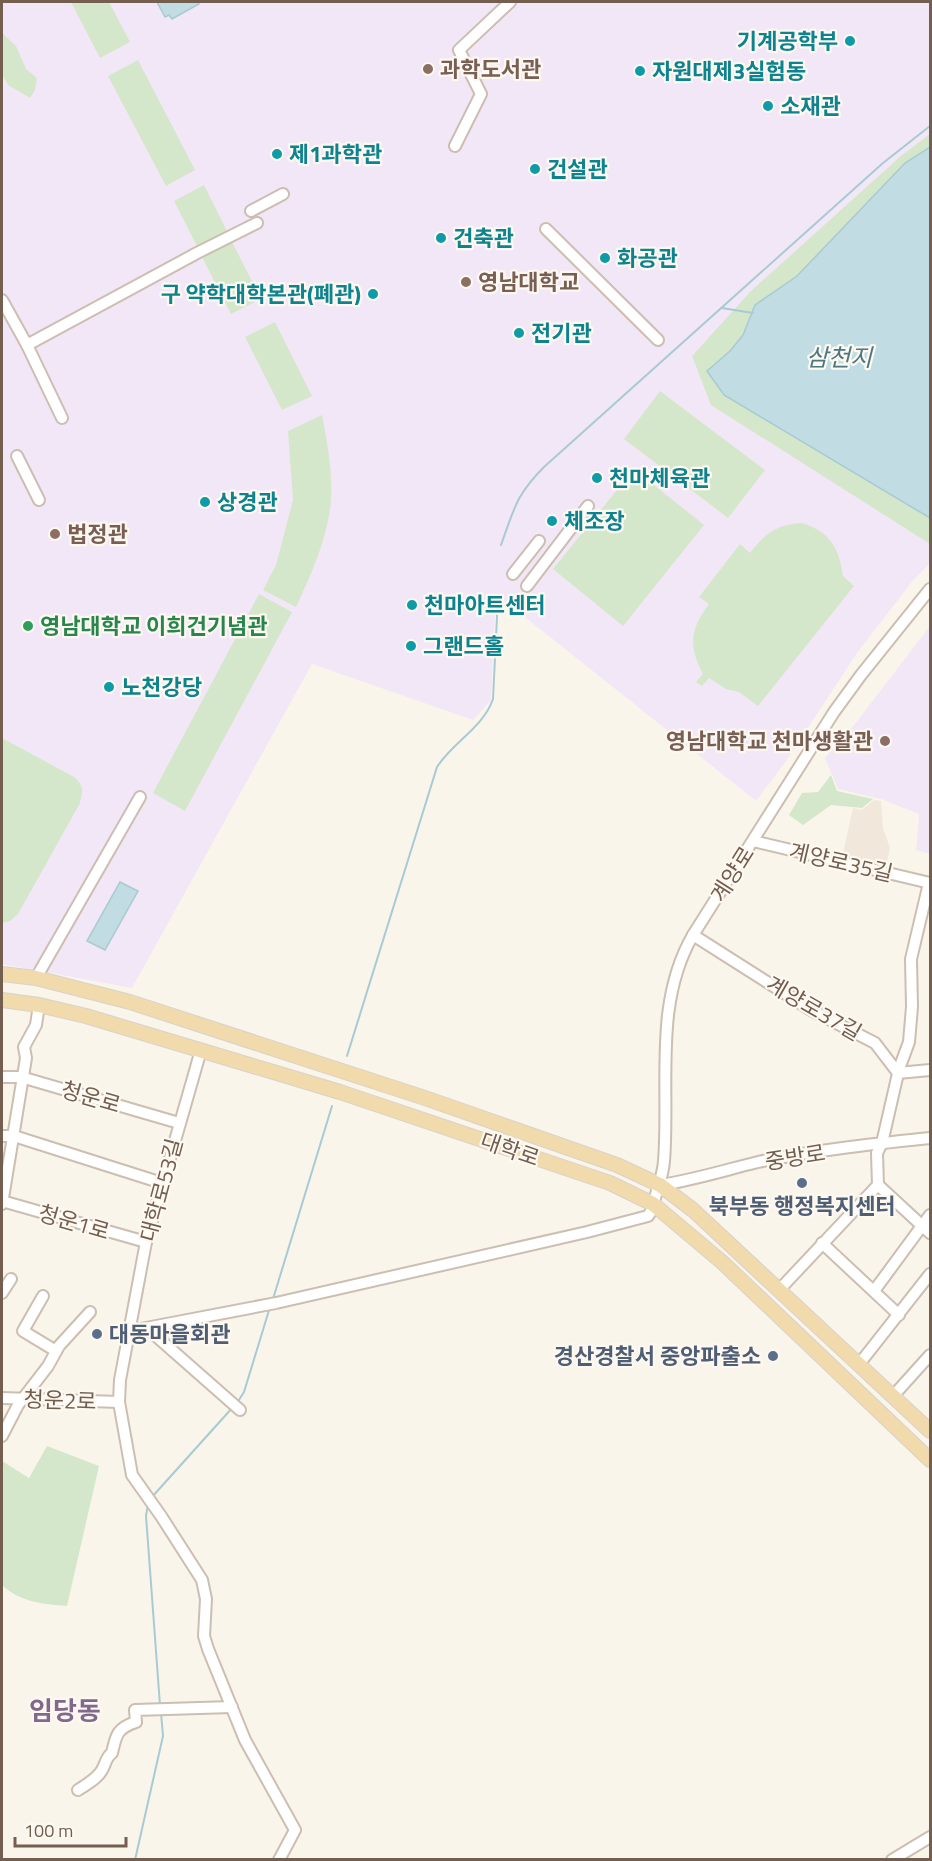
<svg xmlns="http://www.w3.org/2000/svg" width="932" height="1861" font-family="'Titillium Web','Noto Sans KR',sans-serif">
  <rect width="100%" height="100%" fill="#faf5eb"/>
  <path fill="#f1e7da" d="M874,800L881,801L883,828L890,848L887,862L880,861L875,866L842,858L853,808L862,810Z"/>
  <g fill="#f2e7f7">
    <path d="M2,2H930V563L911,583L857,653L786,761L756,801L496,594L491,700L473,720L312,664L132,988L2,964Z"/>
    <path d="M930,626V854L916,850L919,814L881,799L838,789L825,758L855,724Z"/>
  </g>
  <g fill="#d5e7ca">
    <path d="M71,2H109L130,42L100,58Z"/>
    <path d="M2,33L16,46L26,69L37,78L35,90L30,98L8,85L2,74Z"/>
    <path d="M138,60L195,170L166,186L108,76Z"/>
    <path d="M930,134V544L711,405L692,356L751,291L902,155Z"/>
    <path d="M204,185L228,233L198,248L174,201Z"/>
    <path d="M232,242L261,299L231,314L202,257Z"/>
    <path d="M275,322L312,396L282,410L245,337Z"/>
    <path d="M660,391L765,470L728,518L624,439Z"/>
    <path d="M322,415C328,447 335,483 329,516C323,548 310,577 296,607L263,590L276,565L293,500L288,431Z"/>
    <path d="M634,469L704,525L623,626L553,569Z"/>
    <path d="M802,523C830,532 839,547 843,576L854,586L758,706L739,692L726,689L709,678L702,686L696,682L703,674C688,645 690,630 709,604L699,597L740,544L750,553C764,534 777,524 802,523Z"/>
    <path d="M259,594L292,612L185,811L153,793Z"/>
    <path d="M2,738L74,777C85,786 83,793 79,805L18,914L10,921L2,923Z"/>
    <path d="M831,775L837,791L873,799L862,808L831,805L803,825L789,815L802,793L818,792Z"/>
    <path d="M47,1446L99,1466L67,1606C42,1604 20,1602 2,1585V1461L29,1478Z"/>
  </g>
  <g fill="#c1dce2" stroke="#a8cad3" stroke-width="1.5">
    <path d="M157,2H198L199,4L172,19L169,15L165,17Z"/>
    <path d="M930,147V518L724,395L707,371L730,351L743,335L755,305L797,276L905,163Z"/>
    <path d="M120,882L138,891L105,950L87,941Z"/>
  </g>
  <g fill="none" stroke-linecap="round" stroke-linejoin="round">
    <g stroke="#a8cad3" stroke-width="2">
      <path d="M722,308L753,313"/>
      <path d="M501,545C514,509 516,495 544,467L883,163L930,126"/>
      <path d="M347,1056L437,767C453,742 483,728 493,699L498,596"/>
      <path d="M273,1299L332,1106"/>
      <path d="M237,1403L244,1392L270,1307"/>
      <path d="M152,1497L233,1407"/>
      <path d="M148,1504L146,1516L160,1705"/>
      <path d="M135,1860L163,1736L161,1713"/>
    </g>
    <g stroke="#ccbeb1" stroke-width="14">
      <g id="minor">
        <path d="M455,146L481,94L459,50L510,2"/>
        <path d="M251,211L283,194"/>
        <path d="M546,229L658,340"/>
        <path d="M2,300L27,345L62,418"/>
        <path d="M27,345L197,253L257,223"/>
        <path d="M17,456L39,500"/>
        <path d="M513,574L539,541"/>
        <path d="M527,586L588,506"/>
        <path d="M753,841L930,883"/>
        <path d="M693,935L811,1010L875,1043L898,1073L930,1070"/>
        <path d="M36,978L140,797"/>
        <path d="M201,1050L146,1242L120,1380L119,1402L132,1475L161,1516L202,1580L206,1599L204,1636L208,1649L245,1740L295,1830L279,1860"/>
        <path d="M2,1077H21L179,1123"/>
        <path d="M2,1136H14L162,1183"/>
        <path d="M660,1185C694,1180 725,1170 758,1162C815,1150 873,1144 930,1138"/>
        <path d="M878,1185L930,1233"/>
        <path d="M2,1201L146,1242"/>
        <path d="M2,1204L26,1058L24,1047L36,1025L39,1005"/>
        <path d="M822,1243L899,1315"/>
        <path d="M780,1289L878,1185L877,1153L882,1143L899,1069L909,1042L912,1007L911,959L929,883"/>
        <path d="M874,1291L930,1215"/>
        <path d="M2,1293L11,1279"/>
        <path d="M43,1296L23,1331L56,1351"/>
        <path d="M148,1329L240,1410"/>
        <path d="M130,1331L276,1303L587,1232L648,1216L652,1210C655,1193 663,1178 664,1161C670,1085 653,1004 693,935L834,712L861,675L930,589"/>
        <path d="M860,1363L930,1274"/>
        <path d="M894,1395L930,1355"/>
        <path d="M2,1398L119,1402"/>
        <path d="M2,1436L18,1405L48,1366L59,1346L90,1312"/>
        <path d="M78,1790C87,1784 97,1779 102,1770C106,1763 106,1757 112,1753C116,1735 117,1728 136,1722L135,1710L232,1707"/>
        <path d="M892,1860L930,1837"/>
      </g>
    </g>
    <g stroke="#d8d2ce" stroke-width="16">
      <g id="major">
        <path d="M2,974L36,978L130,1002L425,1098L617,1165L660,1185L693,1210L930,1431"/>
        <path d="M2,1000L39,1005L86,1016L340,1092L610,1183L653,1204L722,1262L930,1460"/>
      </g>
    </g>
    <use href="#minor" stroke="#fff" stroke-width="10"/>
    <use href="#major" stroke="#f1daab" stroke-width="14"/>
  </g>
  <g fill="#0f9aa8" stroke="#fdf9f1" stroke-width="2">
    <circle cx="850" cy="41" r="6"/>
    <circle cx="640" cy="71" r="6"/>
    <circle cx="768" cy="106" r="6"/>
    <circle cx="277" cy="154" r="6"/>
    <circle cx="535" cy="169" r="6"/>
    <circle cx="441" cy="238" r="6"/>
    <circle cx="605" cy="258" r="6"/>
    <circle cx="373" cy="294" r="6"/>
    <circle cx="519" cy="333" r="6"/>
    <circle cx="597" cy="478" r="6"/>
    <circle cx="205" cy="502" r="6"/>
    <circle cx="552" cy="521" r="6"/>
    <circle cx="412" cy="605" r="6"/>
    <circle cx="411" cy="646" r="6"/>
    <circle cx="109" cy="687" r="6"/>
  </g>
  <g fill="#8d6e63" stroke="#fdf9f1" stroke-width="2">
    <circle cx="428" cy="69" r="6"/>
    <circle cx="466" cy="282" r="6"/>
    <circle cx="55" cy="534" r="6"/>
    <circle cx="885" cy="741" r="6"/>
  </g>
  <circle fill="#2e9e5b" stroke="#fdf9f1" stroke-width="2" cx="28" cy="626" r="6"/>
  <g fill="#5c6f8a" stroke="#fdf9f1" stroke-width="2">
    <circle cx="802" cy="1183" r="6"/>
    <circle cx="97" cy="1334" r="6"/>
    <circle cx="773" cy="1356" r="6"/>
  </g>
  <g text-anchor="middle" stroke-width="4.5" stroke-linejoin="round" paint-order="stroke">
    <g font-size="22" font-weight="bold" fill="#0d838f" stroke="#fdf9f1" text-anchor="start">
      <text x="838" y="49" text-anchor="end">기계공학부</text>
      <text x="652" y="79">자원대제3실험동</text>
      <text x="780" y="114">소재관</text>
      <text x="289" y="162">제1과학관</text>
      <text x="547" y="177">건설관</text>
      <text x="453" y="246">건축관</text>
      <text x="617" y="266">화공관</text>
      <text x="361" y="302" text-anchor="end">구 약학대학본관(폐관)</text>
      <text x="531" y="341">전기관</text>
      <text x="609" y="486">천마체육관</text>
      <text x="217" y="510">상경관</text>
      <text x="564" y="529">체조장</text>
      <text x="424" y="613">천마아트센터</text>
      <text x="423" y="654">그랜드홀</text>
      <text x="121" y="695">노천강당</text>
    </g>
    <g font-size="22" font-weight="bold" fill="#785e54" stroke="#fdf9f1" text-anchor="start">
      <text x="440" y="77">과학도서관</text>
      <text x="478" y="290">영남대학교</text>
      <text x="67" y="542">법정관</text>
      <text x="873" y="749" text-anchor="end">영남대학교 천마생활관</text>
    </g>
    <g font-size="22" font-weight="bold" fill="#27864d" stroke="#fdf9f1" text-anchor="start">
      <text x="40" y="634">영남대학교 이희건기념관</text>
    </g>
    <g font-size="22" fill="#735e50" stroke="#fdf9f1">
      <text transform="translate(841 862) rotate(13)" y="8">계양로35길</text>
      <text transform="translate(732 874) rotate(-58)" y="8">계양로</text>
      <text transform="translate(814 1008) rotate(30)" y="8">계양로37길</text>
      <text transform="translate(91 1097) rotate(16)" y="8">청운로</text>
      <text transform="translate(510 1149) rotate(19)" y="8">대학로</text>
      <text transform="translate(795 1157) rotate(-9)" y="8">중방로</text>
      <text transform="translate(161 1190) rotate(-75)" y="8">대학로53길</text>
      <text transform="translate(74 1222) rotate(16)" y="8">청운1로</text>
      <text transform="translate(60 1400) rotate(2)" y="8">청운2로</text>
    </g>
    <g font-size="22" font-weight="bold" fill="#4e5e75" stroke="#fdf9f1">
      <text x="802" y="1214">북부동 행정복지센터</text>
      <text x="109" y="1342" text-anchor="start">대동마을회관</text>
      <text x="761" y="1364" text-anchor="end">경산경찰서 중앙파출소</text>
    </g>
    <g font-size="24" font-style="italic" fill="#4c7883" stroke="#fdf9f1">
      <text x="839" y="366">삼천지</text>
    </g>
    <g font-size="26" font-weight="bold" fill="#83688e" stroke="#fdf9f1">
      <text x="65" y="1720">임당동</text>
    </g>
  </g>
  <rect width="932" height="1861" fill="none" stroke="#735e50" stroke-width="6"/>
  <path d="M15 1837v9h111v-9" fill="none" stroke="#735e50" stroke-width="3"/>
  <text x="24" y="1837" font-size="18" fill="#735e50" stroke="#fdf9f1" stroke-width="4.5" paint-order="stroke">100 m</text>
</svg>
